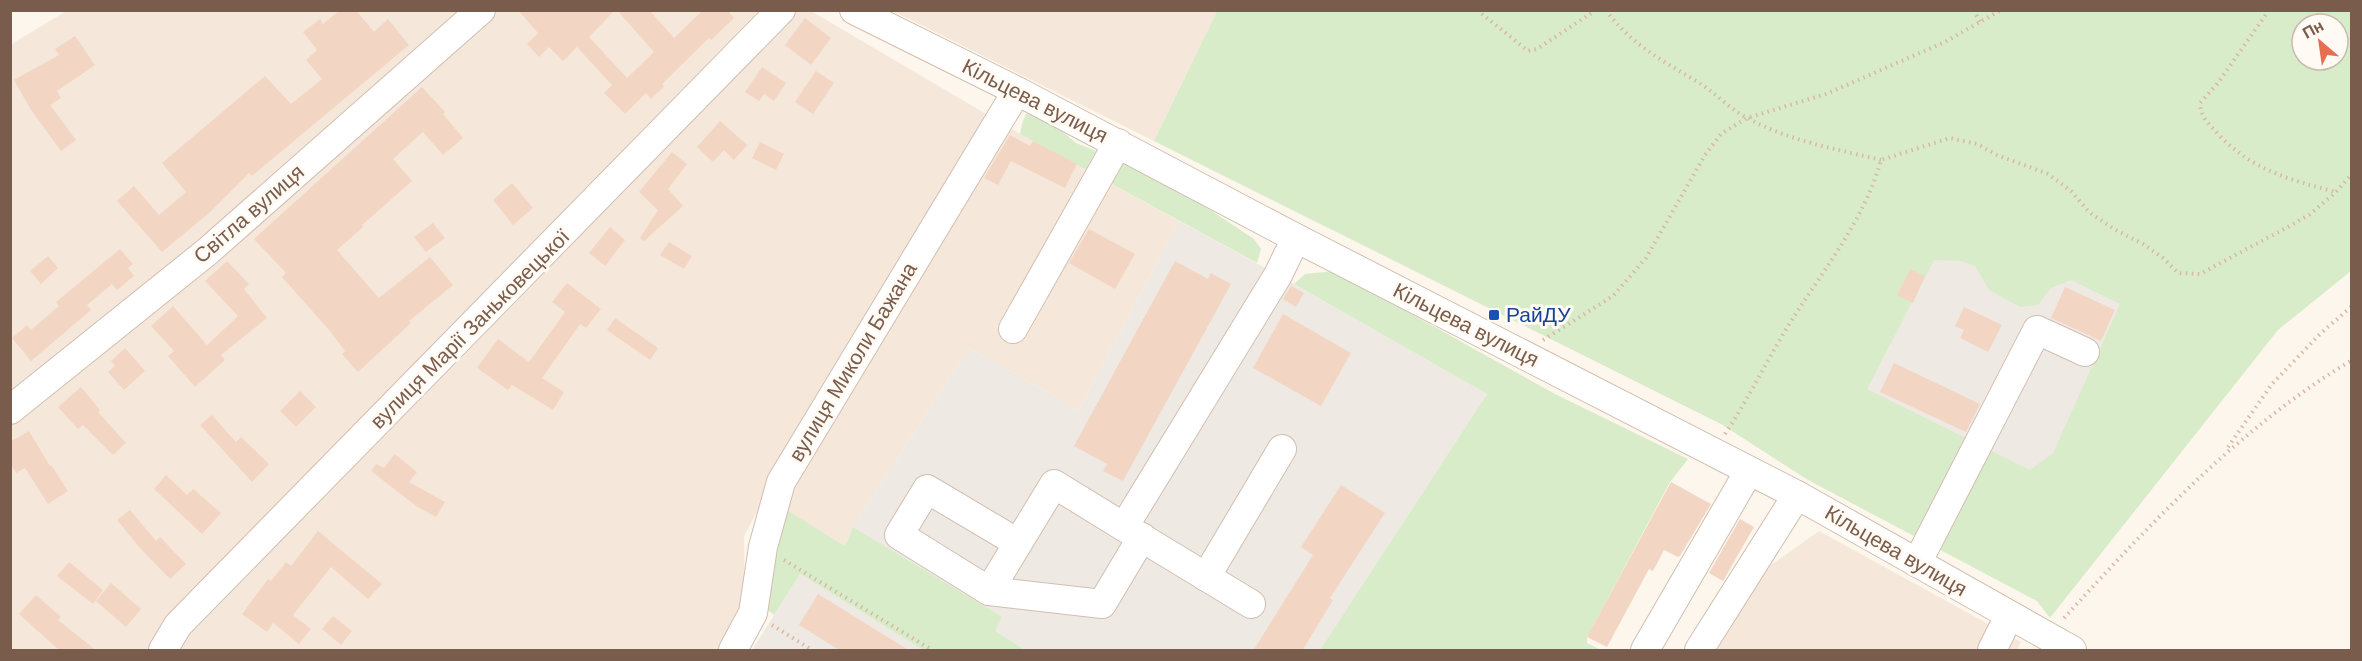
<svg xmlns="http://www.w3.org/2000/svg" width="2362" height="661" font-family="'DM Sans',sans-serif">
  <rect width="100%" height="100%" fill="#fdf6ec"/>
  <g fill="#f5e8da">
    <path d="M68,10L811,11L1020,134L1179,221L1079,410L969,348L853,527L845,546L765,497L744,536L745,595L723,650H11L10,45Z"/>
    <path d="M893,11H1217L1154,141Z"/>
    <path d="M1819,531L2021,642L2017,650H1713L1770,566Z"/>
  </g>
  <g fill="#efe9e4">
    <path d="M1935,201L2146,301L2041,517L1826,409Z"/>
    <path d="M1179,221L1278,275L1487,394L1320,650H1025L994,631L1001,617L853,527L969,348L1079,410Z"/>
    <path d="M800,574L923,650H752Z"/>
  </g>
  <g fill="#d8ecc9" fill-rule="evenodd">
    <path d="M1217,11H2351V271L2278,330L2050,618L2037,601L1808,480L1721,424L1154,141ZM2302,24H2338V60H2302ZM1934,260L1960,261L1975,266L1989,290L2020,307L2038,305L2051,288L2071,280L2120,304L2053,453L2030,470L1867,389Z"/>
    <path d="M1026,114L1045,117L1076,143L1144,170L1183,192L1254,239L1261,249L1257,263L1020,134L1022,124Z"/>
    <path d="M1334,271L1555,394L1688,459L1670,482L1587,637V643L1601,650H1320L1487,394L1294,284L1305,274Z"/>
    <path d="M782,507L845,546L853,527L1002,617L995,631L1025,650H923L800,574L774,615L763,606Z"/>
  </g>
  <g fill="#f3d5c3">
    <path d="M340,10H356L374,32L388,19L409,45L252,176L249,173L208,214L162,252L117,201L134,186L159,215L186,192L162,163L265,76L291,104L322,79L306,60L317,50L303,32L320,19L323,24Z"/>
    <path d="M518,10H615L589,37L627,78L654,52L617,10H649L674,38L703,10H727L734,18L711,40L709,38L662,84L664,87L651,99L646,93L625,114L604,93L612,85L577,47L563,61L549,47L539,57L527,44L538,33Z"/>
    <path d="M805,18L831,38L811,65L785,45Z"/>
    <path d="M75,36L95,65L57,91L61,98L50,105L76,140L61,151L31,110L14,80L59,55L55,49Z"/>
    <path d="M762,67L786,83L774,101L764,94L759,101L745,92Z"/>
    <path d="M816,71L834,83L813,114L795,102Z"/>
    <path d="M422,87L445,112L443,114L463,138L443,155L423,132L416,138L393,159L412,181L362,225L363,227L337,250L379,298L430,257L453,285L409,321L411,323L358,372L342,354L345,351L330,331L282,277L286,273L254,239Z"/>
    <path d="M720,121L747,145L734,160L724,150L713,162L697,147Z"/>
    <path d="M1010,135L1030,146L1033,141L1077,164L1065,188L1011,161L998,185L984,178Z"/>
    <path d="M760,142L784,154L776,170L752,158Z"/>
    <path d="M672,152L687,164L668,189L683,206L644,241L640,238L658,210L639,192Z"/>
    <path d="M512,183L533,208L513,225L493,200Z"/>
    <path d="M433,223L445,238L426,252L414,237Z"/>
    <path d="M610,227L625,240L605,266L589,253Z"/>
    <path d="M1089,229L1135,254L1115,289L1069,263Z"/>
    <path d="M669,242L692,256L684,269L660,255Z"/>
    <path d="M120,249L133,264L128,268L134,276L117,290L112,284L87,305L91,310L31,361L12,338L27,325L31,330L59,306L56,302Z"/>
    <path d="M48,256L58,268L41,284L30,271Z"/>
    <path d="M227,261L249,284L244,289L267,318L221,355L225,360L195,387L168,356L174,351L151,326L173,306L207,345L238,316L205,281Z"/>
    <path d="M1175,261L1208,279L1211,273L1231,284L1123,481L1103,471L1107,464L1074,446Z"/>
    <path d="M1910,269L1925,276L1913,303L1897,295Z"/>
    <path d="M567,283L601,309L586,328L580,324L542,378L564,392L553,410L512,385L508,390L477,368L498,339L529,362L565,312L552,302Z"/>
    <path d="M1291,286L1304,293L1296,307L1283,299Z"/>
    <path d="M2065,287L2115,310L2101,341L2051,318Z"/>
    <path d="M1964,307L2002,325L1988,352L1960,338L1964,330L1955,326Z"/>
    <path d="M1283,314L1351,353L1321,406L1253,368Z"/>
    <path d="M615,318L658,348L650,360L607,330Z"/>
    <path d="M125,348L145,371L124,390L108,372L115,366L111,361Z"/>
    <path d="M1894,363L1980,404L1966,432L1880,392Z"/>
    <path d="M81,387L100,410L98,412L126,443L113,455L83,425L78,429L58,407Z"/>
    <path d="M300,391L316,407L296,427L280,411Z"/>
    <path d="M212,415L236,442L241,437L269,464L252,482L200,425Z"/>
    <path d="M29,431L50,466L51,465L68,491L48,504L25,468L16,473L10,463V442Z"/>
    <path d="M395,454L417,472L409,482L445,502L436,517L416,506L371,471L376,464L384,468Z"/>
    <path d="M166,475L187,495L193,489L221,513L202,534L154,489Z"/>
    <path d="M1671,482L1711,504L1680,556L1678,557L1664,550L1653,571L1649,569L1607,647L1587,637Z"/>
    <path d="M1341,485L1385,513L1330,598L1333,600L1302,651H1253L1313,555L1301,547Z"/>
    <path d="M130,510L156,541L160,537L186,564L170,579L140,548L117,520Z"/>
    <path d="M1740,519L1754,527L1723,581L1709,573Z"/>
    <path d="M318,531L382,584L368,599L331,567L293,615L311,629L299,644L273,623L267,632L242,614L268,579L271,581L286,562L291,566Z"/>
    <path d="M69,562L103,590L93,604L57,576Z"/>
    <path d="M111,583L141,609L126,627L96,601Z"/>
    <path d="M818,594L910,651H841L799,625Z"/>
    <path d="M36,595L61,617L58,620L97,651H60L19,614Z"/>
    <path d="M333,616L352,631L341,645L322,629Z"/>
  </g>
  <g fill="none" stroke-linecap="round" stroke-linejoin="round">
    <g stroke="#d1beb0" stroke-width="30">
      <g id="minor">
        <path d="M854,10L1017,91L1296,238L1797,495L2072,650"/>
        <path d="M1013,329L1118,143"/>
        <path d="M10,410L208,251L481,10"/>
        <path d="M1018,543L927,489L899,535L989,591L1054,484L1124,527"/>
        <path d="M1917,563L2037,330L2085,352"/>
        <path d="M1206,577L1282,449"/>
        <path d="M989,591L1102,604L1142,537"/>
        <path d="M1251,604L1124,527L1278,275L1296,238"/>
        <path d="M163,650L178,625L781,10"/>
        <path d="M733,650L753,613L763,547L781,482L1017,91"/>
        <path d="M1645,650L1749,471"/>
        <path d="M1699,650L1797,495"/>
        <path d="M1992,650L2009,616"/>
      </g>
    </g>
    <g stroke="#d9b8a5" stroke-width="4" stroke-dasharray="1.5 4.5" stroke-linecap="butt">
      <path d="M1477,10L1528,51L1537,49L1596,10"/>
      <path d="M1606,10C1629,43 1663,61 1696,81C1715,92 1729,109 1749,119C1790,141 1836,149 1881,160"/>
      <path d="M1973,10L1981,23"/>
      <path d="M2269,10L2218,83L2200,103C2201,118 2209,124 2218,134C2252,170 2290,180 2336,192"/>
      <path d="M1543,340L1613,296L1646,258L1705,155L1721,134L1747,118L1826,94L1945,42L2001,10"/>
      <path d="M1725,434C1749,398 1767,360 1790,323C1823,270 1864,221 1881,160L1950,138L1977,144L1997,155L2048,174L2071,191L2089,212L2114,229L2143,244L2163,258L2178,273L2200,274L2286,228L2309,215L2336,192L2352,174"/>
      <path d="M2228,447L2272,384L2319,335L2352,306"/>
      <path d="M784,560L932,650"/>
      <path d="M2064,618C2151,523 2240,427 2352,360"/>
      <path d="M772,625L812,650"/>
    </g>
    <use href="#minor" stroke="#fff" stroke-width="28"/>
  </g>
  <rect fill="#1a4fb4" stroke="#fffaf3" stroke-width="2" x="1488" y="309" width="12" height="12" rx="3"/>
  <g text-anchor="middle" stroke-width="6" stroke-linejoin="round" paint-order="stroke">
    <g font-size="21" fill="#7a5c4d" stroke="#fffaf3">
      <text transform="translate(1035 101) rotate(27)" y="7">Кільцева вулиця</text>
      <text transform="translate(249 214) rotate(-41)" y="7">Світла вулиця</text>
      <text transform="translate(1466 325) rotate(27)" y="7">Кільцева вулиця</text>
      <text transform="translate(470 329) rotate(-45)" y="7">вулиця Марії Заньковецької</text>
      <text transform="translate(853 362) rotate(-59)" y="7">вулиця Миколи Бажана</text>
      <text transform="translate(1896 551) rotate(30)" y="7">Кільцева вулиця</text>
    </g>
    <g font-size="21" fill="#164399" stroke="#fffaf3" text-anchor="start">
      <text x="1506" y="322">РайДУ</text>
    </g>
  </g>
  <rect width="2362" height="661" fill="none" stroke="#7a5c4d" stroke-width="24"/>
  <g transform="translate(2320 42) rotate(331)"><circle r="28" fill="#fffaf3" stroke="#cabbb1" stroke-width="1.5"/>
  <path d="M0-4.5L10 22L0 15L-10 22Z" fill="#e76f51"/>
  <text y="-9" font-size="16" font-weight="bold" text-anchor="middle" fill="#7a5c4d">Пн</text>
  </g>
</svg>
